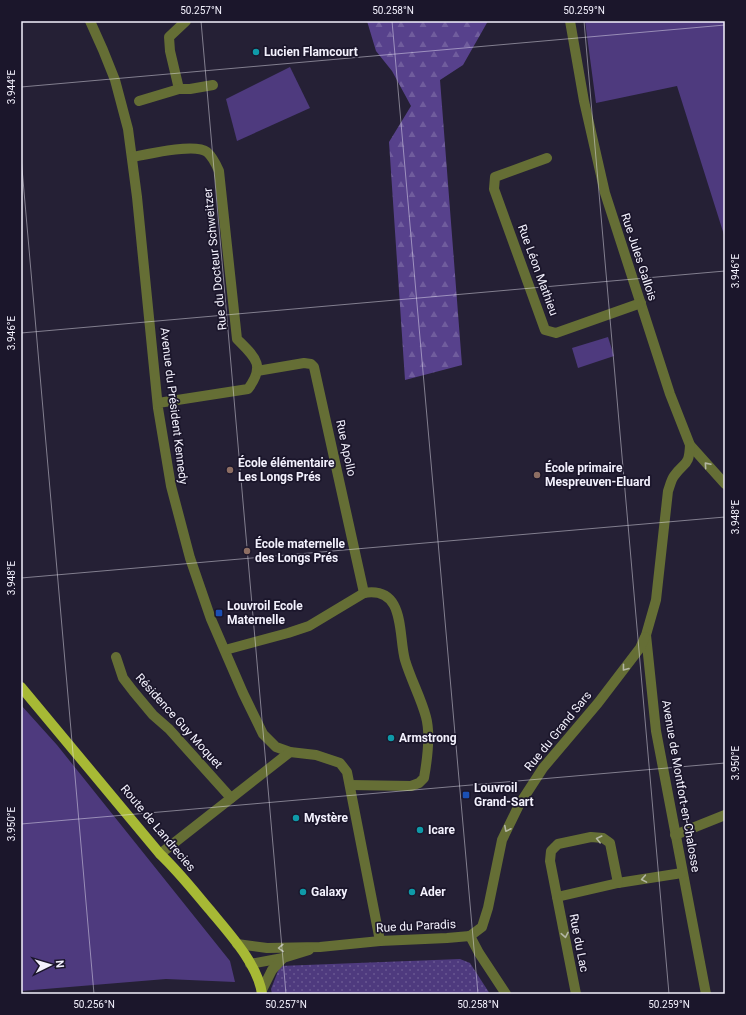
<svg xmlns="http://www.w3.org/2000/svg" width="746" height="1015" font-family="Roboto,sans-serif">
  <defs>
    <pattern id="forest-firs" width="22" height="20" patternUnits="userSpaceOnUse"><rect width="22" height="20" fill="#57418c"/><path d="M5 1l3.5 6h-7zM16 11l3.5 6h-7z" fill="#705d9d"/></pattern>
    <pattern id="park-dots" width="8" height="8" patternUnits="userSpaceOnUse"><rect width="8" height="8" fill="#4e3a7e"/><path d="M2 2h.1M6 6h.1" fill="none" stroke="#685791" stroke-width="1.8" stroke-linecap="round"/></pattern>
  </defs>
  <rect width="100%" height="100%" fill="#252035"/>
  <g fill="#4e3a7e">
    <path d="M585,21H725V238L677,86L596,103Z"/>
    <path d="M290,67L310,108L237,141L226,99Z"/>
    <path d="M608,337L614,356L578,368L572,348Z"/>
    <path d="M21,705L57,745L230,961L235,982L166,979L21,991Z"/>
  </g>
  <path fill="url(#forest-firs)" d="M367,21H488L463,65L440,80L462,365L405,380L389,142L411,106L392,71L376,51Z"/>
  <path fill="url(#park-dots)" d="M460,959L470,963L490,994H272L271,989L280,966Z"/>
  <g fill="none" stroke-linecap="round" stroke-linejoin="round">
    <g stroke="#656e35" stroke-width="10">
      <path d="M90,21L103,50L115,80L128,129L137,197L158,408L171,486L190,558L211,619L243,693L263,734L276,747L290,752L316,755L340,763L347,772L380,941"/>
      <path d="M570,21L584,101L605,193L670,394L690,445L725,484"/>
      <path d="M179,89L170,51L169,37L186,21"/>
      <path d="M139,101L179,89H190L213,85"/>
      <path d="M133,157C148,154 195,143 207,152C213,157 216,164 219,171L237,339C255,357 266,365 248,389L158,403"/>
      <path d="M547,158L495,177L494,189L545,330L556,333L641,303"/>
      <path d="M257,371L304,363L311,364L314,367L364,593"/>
      <path d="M690,445C689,467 685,461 674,476C671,480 670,486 668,491L656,600L646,635L656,731L706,994"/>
      <path d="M225,650L288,633L309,626L364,593C406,586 398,635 405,660C411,680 421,698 426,717C431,735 427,761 424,778L419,783L411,786L350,785"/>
      <path d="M116,657L123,678L133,691L153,715L169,729L231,798"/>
      <path d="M675,835L725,815"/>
      <path d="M160,854L290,752"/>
      <path d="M557,897L618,883L682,873"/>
      <path d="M470,936L482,927L488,908L502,840L519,805L543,768L598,703L640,648L645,637"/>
      <path d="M470,936L479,953L506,994"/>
      <path d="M237,944L267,948L320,947L380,941L447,938L470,936"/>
      <path d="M250,964L283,958L309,950"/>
      <path d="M262,990L272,970L283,958"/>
      <path d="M576,994L550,861L551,851L558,844L591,837L603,838L610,843L618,883"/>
    </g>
    <path stroke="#a7b935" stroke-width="10" d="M21,687L160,854C178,871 193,890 209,909C228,932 258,964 262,994"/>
  </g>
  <defs><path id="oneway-chevron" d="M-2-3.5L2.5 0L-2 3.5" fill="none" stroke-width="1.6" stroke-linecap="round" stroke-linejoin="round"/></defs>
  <g stroke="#b3b6a3">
    <use href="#oneway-chevron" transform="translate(707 465) rotate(-131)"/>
    <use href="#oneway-chevron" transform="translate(625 668) rotate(128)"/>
    <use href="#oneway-chevron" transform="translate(507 829) rotate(117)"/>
    <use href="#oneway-chevron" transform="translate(599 839) rotate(-166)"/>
    <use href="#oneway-chevron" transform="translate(644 879) rotate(170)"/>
    <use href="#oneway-chevron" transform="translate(565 935) rotate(79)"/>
    <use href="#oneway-chevron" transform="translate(281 948) rotate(178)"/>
  </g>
  <path fill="none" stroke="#f3f1fd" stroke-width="1" stroke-opacity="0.45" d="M201,21L286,994M392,21L478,994M584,21L669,994M21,87L725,25M21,157L94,994M21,333L725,271M21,578L725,517M21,824L725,763"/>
  <g fill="#0f9aa8" stroke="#1b162b" stroke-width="1.5">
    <circle cx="256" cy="52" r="4"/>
    <circle cx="391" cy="738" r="4"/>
    <circle cx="296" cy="818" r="4"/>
    <circle cx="420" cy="830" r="4"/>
    <circle cx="303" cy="892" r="4"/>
    <circle cx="412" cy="892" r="4"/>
  </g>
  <g fill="#8d6e63" stroke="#1b162b" stroke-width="1.5">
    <circle cx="230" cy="470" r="4"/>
    <circle cx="537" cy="475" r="4"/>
    <circle cx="247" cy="551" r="4"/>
  </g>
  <g fill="#1a4fb4" stroke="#1b162b" stroke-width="1.5">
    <rect x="215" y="609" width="8" height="8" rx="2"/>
    <rect x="462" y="791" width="8" height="8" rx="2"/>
  </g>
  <g text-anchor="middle" stroke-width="3.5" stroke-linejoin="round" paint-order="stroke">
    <g font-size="12" font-weight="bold" fill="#f3f1fd" stroke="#1b162b" text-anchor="start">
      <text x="264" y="56">Lucien Flamcourt</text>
      <text x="238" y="467">École élémentaire<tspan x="238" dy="14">Les Longs Prés</tspan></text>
      <text x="545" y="472">École primaire<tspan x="545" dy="14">Mespreuven-Eluard</tspan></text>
      <text x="255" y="548">École maternelle<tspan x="255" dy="14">des Longs Prés</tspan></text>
      <text x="227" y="610">Louvroil Ecole<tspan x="227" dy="14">Maternelle</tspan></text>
      <text x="399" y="742">Armstrong</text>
      <text x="474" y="792">Louvroil<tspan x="474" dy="14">Grand-Sart</tspan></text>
      <text x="304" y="822">Mystère</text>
      <text x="428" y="834">Icare</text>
      <text x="311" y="896">Galaxy</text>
      <text x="420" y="896">Ader</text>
    </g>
    <g font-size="12" fill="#f3f1fd" stroke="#1b162b">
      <text transform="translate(639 257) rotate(72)" y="4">Rue Jules Gallois</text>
      <text transform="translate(215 259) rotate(-96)" y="4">Rue du Docteur Schweitzer</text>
      <text transform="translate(538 270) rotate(70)" y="4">Rue Léon Mathieu</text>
      <text transform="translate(174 406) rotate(83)" y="4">Avenue du Président Kennedy</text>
      <text transform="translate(346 448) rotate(78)" y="4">Rue Apollo</text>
      <text transform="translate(179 721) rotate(48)" y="4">Résidence Guy Moquet</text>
      <text transform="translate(558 731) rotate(-51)" y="4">Rue du Grand Sars</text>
      <text transform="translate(681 786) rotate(80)" y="4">Avenue de Montfort-en-Chalosse</text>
      <text transform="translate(158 828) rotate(50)" y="4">Route de Landrecies</text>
      <text transform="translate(416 926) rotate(-3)" y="4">Rue du Paradis</text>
      <text transform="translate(579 943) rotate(79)" y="4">Rue du Lac</text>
    </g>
  </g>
  <rect width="746" height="1015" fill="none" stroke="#1b162b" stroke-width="44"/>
  <g transform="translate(50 965) rotate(85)" stroke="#1b162b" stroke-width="3" paint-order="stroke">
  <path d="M0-3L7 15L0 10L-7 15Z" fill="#f3f1fd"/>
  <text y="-6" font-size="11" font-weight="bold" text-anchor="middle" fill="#f3f1fd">N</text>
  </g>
  <rect x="22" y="22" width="702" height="971" fill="none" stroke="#f3f1fd" stroke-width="1.5"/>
  <g font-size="10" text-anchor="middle" fill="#f3f1fd">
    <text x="201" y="14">50.257°N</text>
    <text x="393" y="14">50.258°N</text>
    <text x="584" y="14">50.259°N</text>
    <text transform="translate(11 87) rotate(-90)" y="4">3.944°E</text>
    <text transform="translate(735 271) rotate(-90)" y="4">3.946°E</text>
    <text transform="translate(11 333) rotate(-90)" y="4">3.946°E</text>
    <text transform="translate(735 517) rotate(-90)" y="4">3.948°E</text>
    <text transform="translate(11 578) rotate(-90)" y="4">3.948°E</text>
    <text transform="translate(735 763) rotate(-90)" y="4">3.950°E</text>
    <text transform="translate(11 824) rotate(-90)" y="4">3.950°E</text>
    <text x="94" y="1008">50.256°N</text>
    <text x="286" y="1008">50.257°N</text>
    <text x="478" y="1008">50.258°N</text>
    <text x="669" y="1008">50.259°N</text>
  </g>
</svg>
